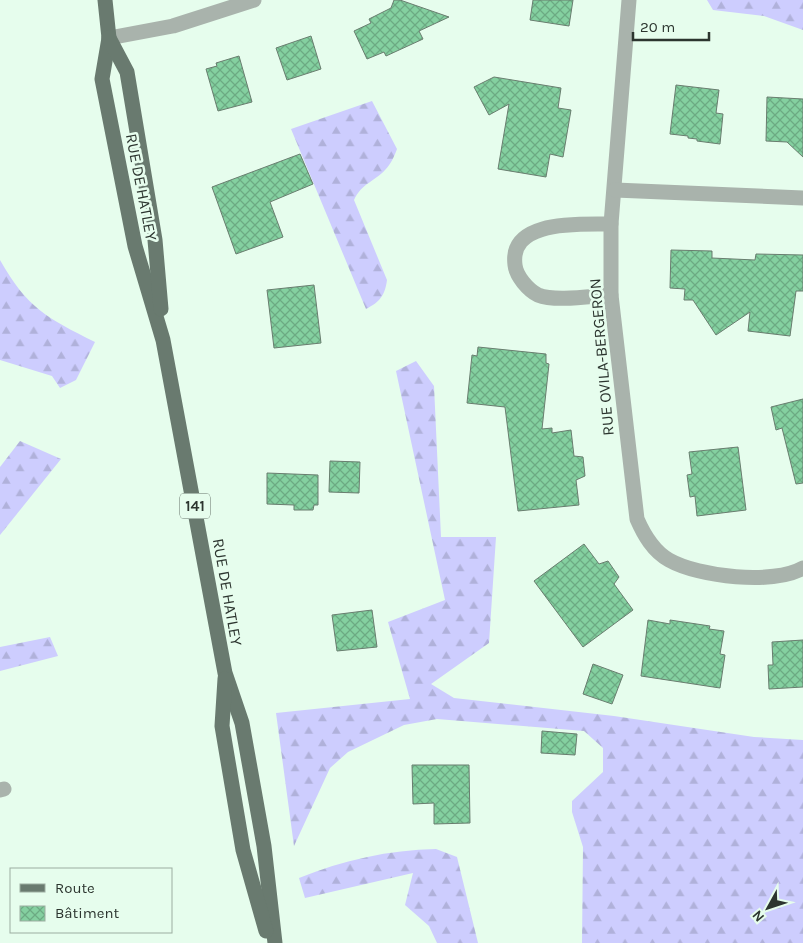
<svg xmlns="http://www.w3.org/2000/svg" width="803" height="943" font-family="Karla,sans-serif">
  <defs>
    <pattern id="forest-firs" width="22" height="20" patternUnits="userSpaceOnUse" patternTransform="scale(1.25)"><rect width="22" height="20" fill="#cdcdfe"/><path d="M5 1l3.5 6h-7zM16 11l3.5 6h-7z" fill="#b0b1da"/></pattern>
    <pattern id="building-cross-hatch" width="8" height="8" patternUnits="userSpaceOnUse" patternTransform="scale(1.25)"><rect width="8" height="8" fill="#84d0a0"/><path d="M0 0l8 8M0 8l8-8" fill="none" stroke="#6caa83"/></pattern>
  </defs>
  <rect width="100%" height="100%" fill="#e6fded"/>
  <g fill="url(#forest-firs)">
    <path d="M707,0H803V30L764,16L713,10Z"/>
    <path d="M372,101L397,149C394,157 391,164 385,170C374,182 362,183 354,200L387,280C385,295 380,302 366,309L291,129Z"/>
    <path d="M0,260C27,308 47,318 95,342L76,380L60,388L52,376L0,360Z"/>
    <path d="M416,361L434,386L441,537H496L489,643L431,684L454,698L614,716L754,737L803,740V943H582L583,847L572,812V801L603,772V748L584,731L437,719L404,725L348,752L330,768L294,846L276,713L410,699L388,622L445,600L396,371Z"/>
    <path d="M20,441L61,459L0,535V467Z"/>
    <path d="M50,637L58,656L0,671V647Z"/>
    <path d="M436,849L457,857L478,943H437L429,926L405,905L413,873L305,898L299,878C343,860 389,850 436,849Z"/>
  </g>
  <g fill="url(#building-cross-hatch)" stroke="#697d6f">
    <path d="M394,0H400L449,17L419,31L423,39L386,56L384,52L367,59L354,31L371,23L369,19L391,8Z"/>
    <path d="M533,0H573L569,26L530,20Z"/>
    <path d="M311,36L321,69L287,80L276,48Z"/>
    <path d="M239,56L252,102L218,111L206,69L217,66L216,63Z"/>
    <path d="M494,77L561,88L558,108L571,110L563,157L550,154L546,177L498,169L509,104L489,115L474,87Z"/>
    <path d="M676,85L719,90L716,113L723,114L720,144L697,141V139L688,138V136L670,134Z"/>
    <path d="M767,97L803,99V157L787,142L766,141Z"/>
    <path d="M300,154L313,184L270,202L283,237L236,254L212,187Z"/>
    <path d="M671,250L712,251V258L755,260L756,254L803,255V291H796L790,336L748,331L750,312L716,335L693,300H684L685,289L670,288Z"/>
    <path d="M314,285L321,343L274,348L267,290Z"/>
    <path d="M478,347L546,354V363L549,364L542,429L552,428V433L571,430L574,456L583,457L585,476L576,480L579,505L518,511L505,407L467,403L472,355L477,356Z"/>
    <path d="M803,399V483L796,484L782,428L776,430L771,407Z"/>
    <path d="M738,447L746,510L697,516L695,496L690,497L687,475L692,474L689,452Z"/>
    <path d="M330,461L360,462L359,493L329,492Z"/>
    <path d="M267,473L318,475V505H314L313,510H294V505L267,504Z"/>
    <path d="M584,544L599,564L608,561L619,577L614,584L633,610L583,647L534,581Z"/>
    <path d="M372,610L377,647L337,651L332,615Z"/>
    <path d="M648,620L670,624V620L710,626L709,629L724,631L720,654L725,655L720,688L641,676Z"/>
    <path d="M803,640V687L769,689L768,665H773L772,642Z"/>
    <path d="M593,664L623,675L612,704L583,694Z"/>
    <path d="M542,731L577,734L575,755L541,753Z"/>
    <path d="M412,765H469L470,823L434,824V803L413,804Z"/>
  </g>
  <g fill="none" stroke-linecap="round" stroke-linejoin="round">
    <g stroke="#a9b3ac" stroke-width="15">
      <path d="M629,0L611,224V295L637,519C644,535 653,551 669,560C699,577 773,585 803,568"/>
      <path d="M109,38L173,26L254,0"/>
      <path d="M615,190L803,198"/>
      <path d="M611,295C592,296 555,302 538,295C528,290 516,276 515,265C509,218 583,225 611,224"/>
      <path d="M0,790L4,789"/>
    </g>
    <g stroke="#697a6f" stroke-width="15">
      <path d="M105,0L109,38L102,79L135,246L163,340L225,673L242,723L264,846L275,943"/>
      <path d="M109,38L127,72L155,240L161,309"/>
      <path d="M225,679L222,726L243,850L266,931"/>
    </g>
  </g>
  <g text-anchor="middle" stroke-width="5" stroke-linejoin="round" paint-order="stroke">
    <rect fill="#e6fded" stroke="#647168" stroke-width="1" x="180" y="493.5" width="30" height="25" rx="4"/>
    <g font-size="15" font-weight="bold" fill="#2c352f">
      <text x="195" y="511">141</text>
    </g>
    <g font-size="16" fill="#2c352f" stroke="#e6fded">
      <text transform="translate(142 187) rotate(79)" y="6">RUE DE HATLEY</text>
      <text transform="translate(601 357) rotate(-95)" y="6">RUE OVILA-BERGERON</text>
      <text transform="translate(228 592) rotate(80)" y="6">RUE DE HATLEY</text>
    </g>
  </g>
  <rect x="10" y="868" width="162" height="65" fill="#e6fded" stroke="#9cada1"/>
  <rect x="20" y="884" width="25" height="8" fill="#697a6f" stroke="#9cada1"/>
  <text x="55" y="893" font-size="15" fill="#2c352f">Route</text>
  <rect x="20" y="906" width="25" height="15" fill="url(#building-cross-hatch)" stroke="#9cada1"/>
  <text x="55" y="918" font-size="15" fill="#2c352f">Bâtiment</text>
  <g transform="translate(768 908) rotate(230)" stroke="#e6fded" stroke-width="4" paint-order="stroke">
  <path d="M0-4L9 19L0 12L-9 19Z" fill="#2c352f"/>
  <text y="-8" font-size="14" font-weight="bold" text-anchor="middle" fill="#2c352f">N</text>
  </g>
  <path d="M633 32v8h76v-8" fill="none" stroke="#2c352f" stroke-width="2.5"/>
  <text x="640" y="32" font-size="15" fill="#2c352f" stroke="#e6fded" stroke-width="4" paint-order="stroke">20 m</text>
</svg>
